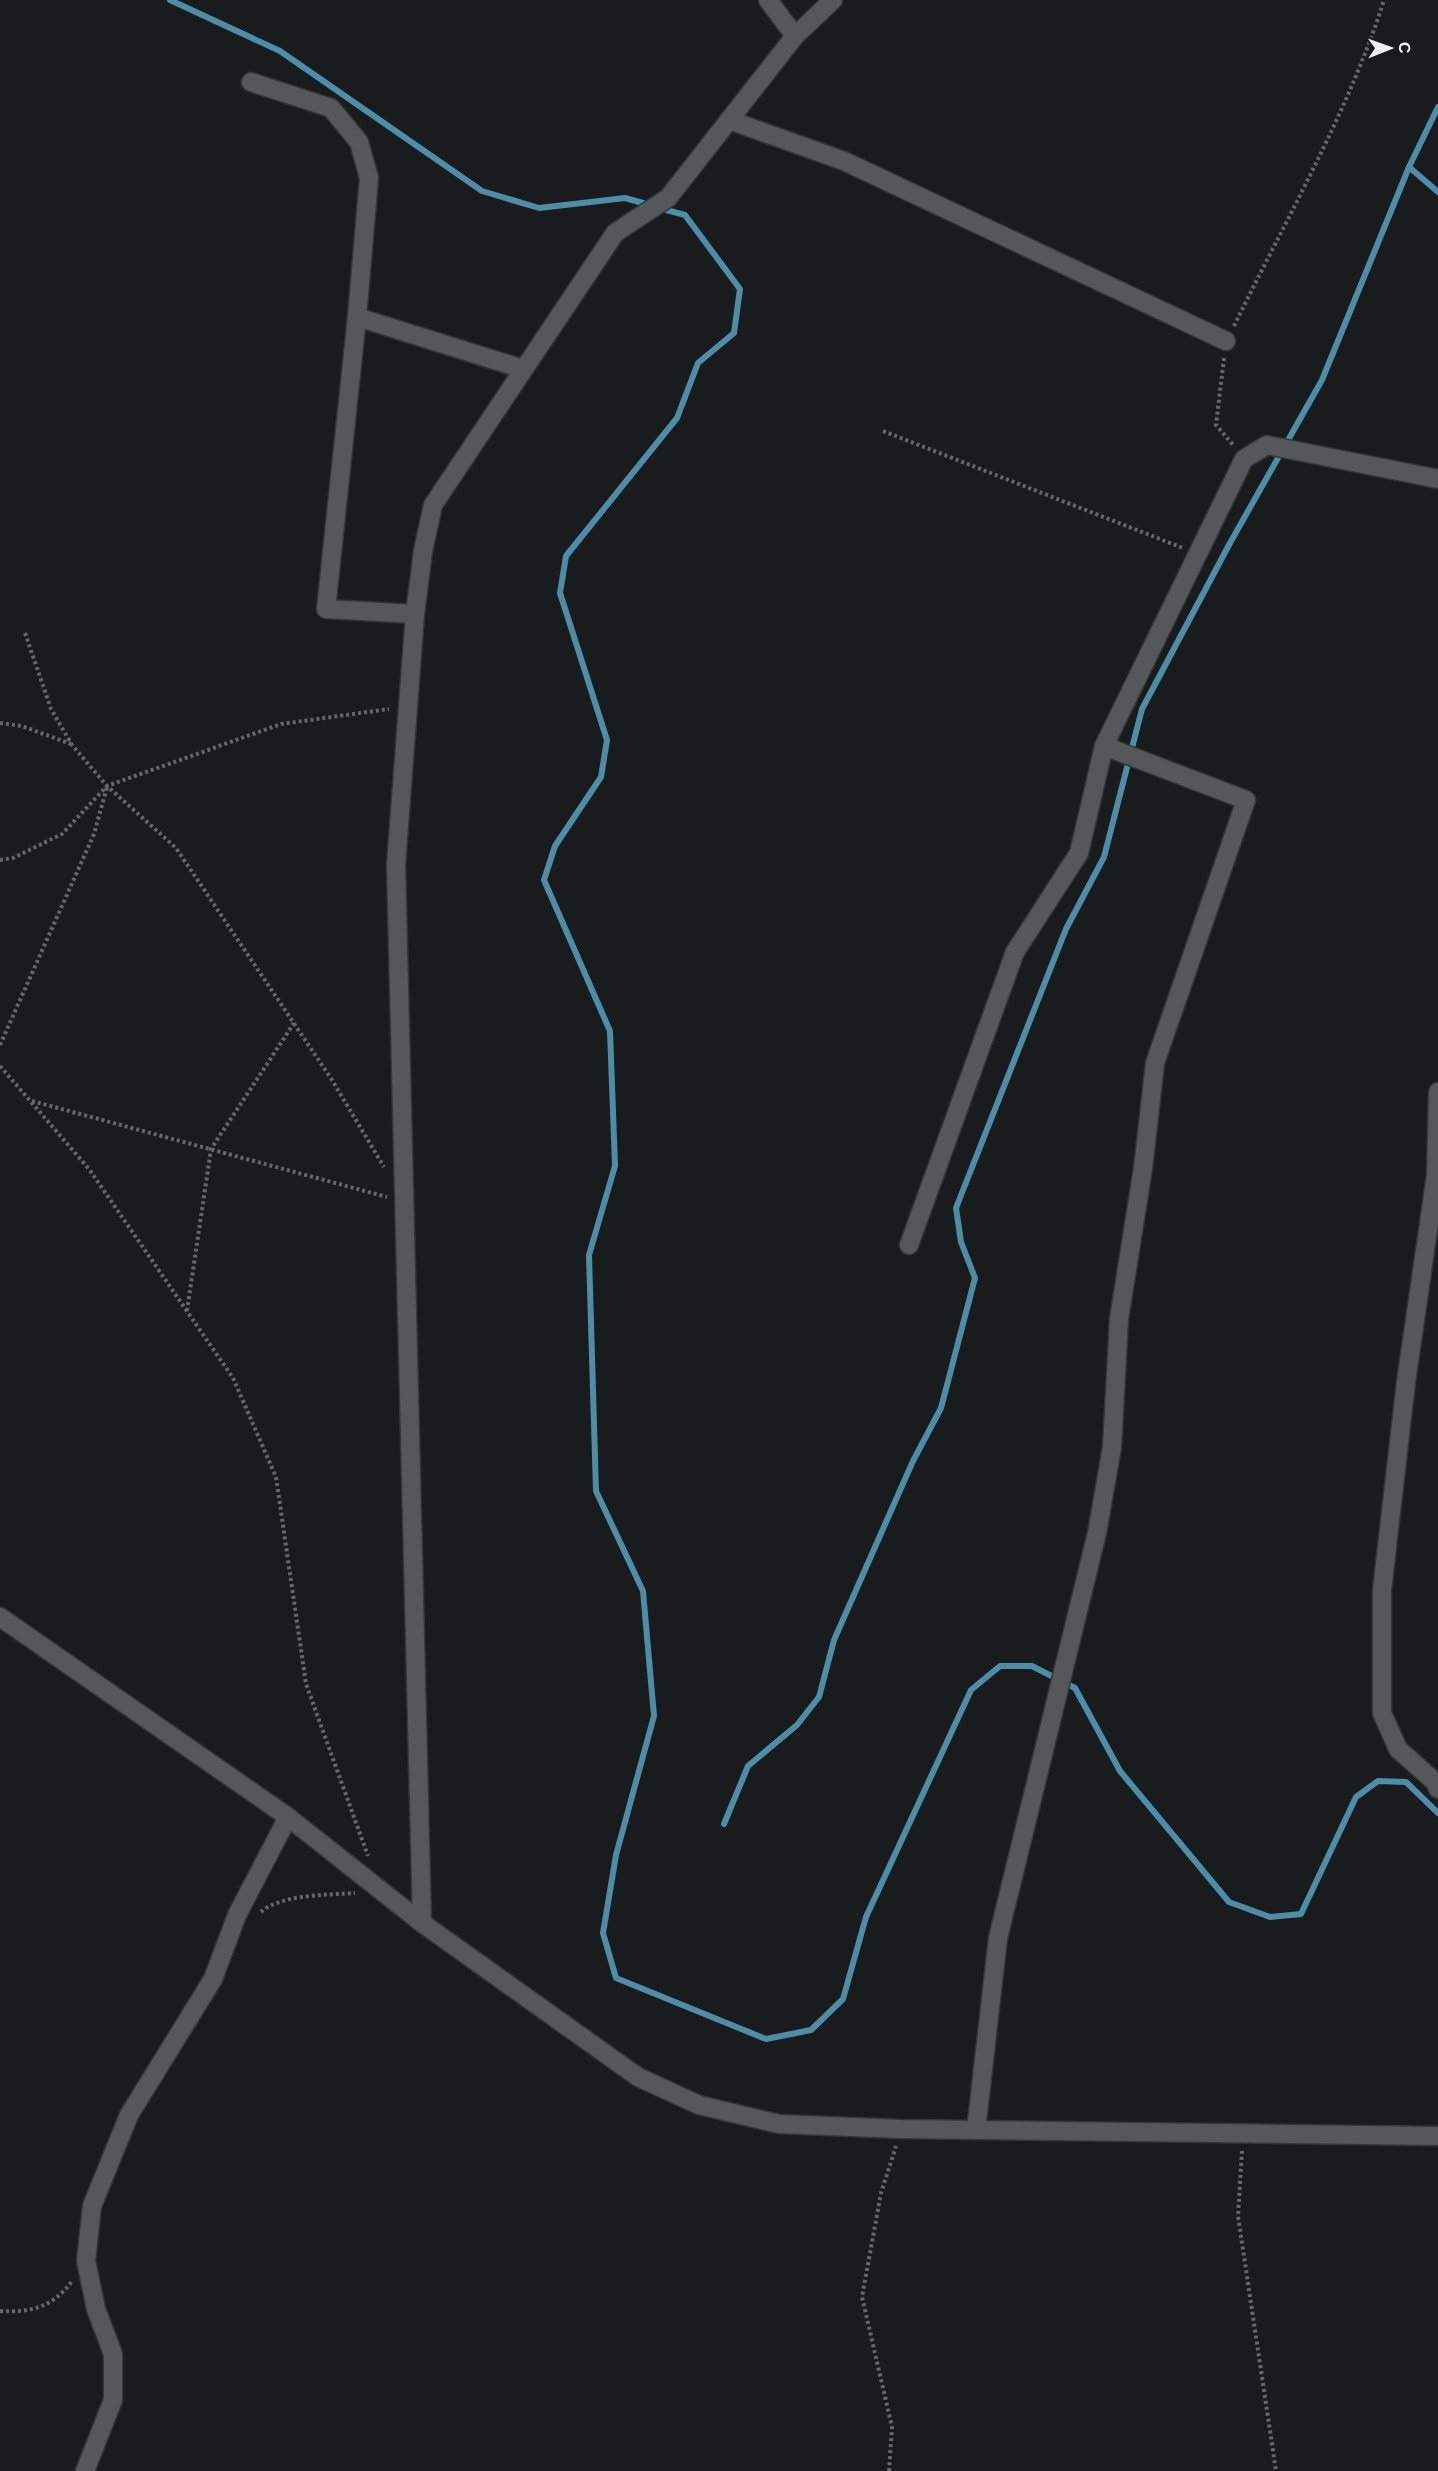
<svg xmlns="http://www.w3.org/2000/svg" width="1438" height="2471" font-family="Helvetica,sans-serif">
  <rect width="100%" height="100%" fill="#181c1e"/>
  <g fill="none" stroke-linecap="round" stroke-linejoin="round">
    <g stroke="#4f8ca6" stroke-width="6">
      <path d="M170,0L280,51L482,191L539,208L625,198L650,205"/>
      <path d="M1409,167L1438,192"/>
      <path d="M659,208L685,215L740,289L734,333L698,363L677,418L566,556L560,593L607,740L601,777L555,846L544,880L610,1031L615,1166L589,1255L596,1491L643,1591L654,1716L616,1855L603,1933L616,1978L766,2039L811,2030L843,1999L866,1917L971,1690L1000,1666H1032L1075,1688L1120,1771L1229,1902L1270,1917L1301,1914L1356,1797L1378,1781L1406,1782L1438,1813"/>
      <path d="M724,1824L748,1766L797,1725L819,1697L834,1640L913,1461L941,1408L975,1278L961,1242L956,1208L1066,929L1104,857L1142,709L1230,543L1322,380L1409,167L1438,107"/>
    </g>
    <g stroke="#333537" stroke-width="21">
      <g id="street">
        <path d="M768,0L795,36"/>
        <path d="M251,82L331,108L359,142L369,178L357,317L326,609L415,614"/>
        <path d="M729,120L844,161L1226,341"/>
        <path d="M357,317L523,369"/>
        <path d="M1438,1092L1436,1175L1406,1382L1382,1590V1713L1398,1749L1435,1782L1438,1789"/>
        <path d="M909,1245L1015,952L1079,853L1104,746L1244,459L1267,445L1438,479"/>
        <path d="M0,1617L288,1817L422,1923L638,2077L699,2105L779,2124L901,2129L1438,2136"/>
        <path d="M422,1923L396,865L415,614L423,551L433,505L615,233L668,198L795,36L833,0"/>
        <path d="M976,2130L998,1938L1097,1533L1112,1447L1119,1319L1143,1168L1155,1063L1246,800L1104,746"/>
        <path d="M85,2471L113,2400V2354L96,2309L86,2261L92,2206L129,2115L213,1979L237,1915L288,1817"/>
      </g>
    </g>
    <g stroke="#65686a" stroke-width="4" stroke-dasharray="3 3" stroke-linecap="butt">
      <path d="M1234,326C1285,221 1349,111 1384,0"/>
      <path d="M1224,358L1216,425L1234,446"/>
      <path d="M883,431L1183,548"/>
      <path d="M25,633L51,709L72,745L107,786L176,848L332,1080L384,1167"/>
      <path d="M0,723L22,726L71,744"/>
      <path d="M0,860L13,858L62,834L107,786L281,724L389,709"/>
      <path d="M0,1045L94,834L107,787"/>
      <path d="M0,1066L89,1169L233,1378L276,1477L306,1684L368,1856"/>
      <path d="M32,1101L387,1197"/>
      <path d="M187,1311L211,1149L294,1023"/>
      <path d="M261,1912C281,1894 329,1895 355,1893"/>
      <path d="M1242,2151L1238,2216L1276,2471"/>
      <path d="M0,2311C31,2313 53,2307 72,2281"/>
      <path d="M889,2471L892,2427L862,2297L881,2193L896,2146"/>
    </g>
    <use href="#street" stroke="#54585b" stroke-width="18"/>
  </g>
  <g transform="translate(1390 48) rotate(89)" stroke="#181c1e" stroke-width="4.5" paint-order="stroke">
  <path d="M0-4.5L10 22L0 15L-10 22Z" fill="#eef1f3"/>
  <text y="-9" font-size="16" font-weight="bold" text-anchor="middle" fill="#eef1f3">С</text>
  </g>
</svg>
